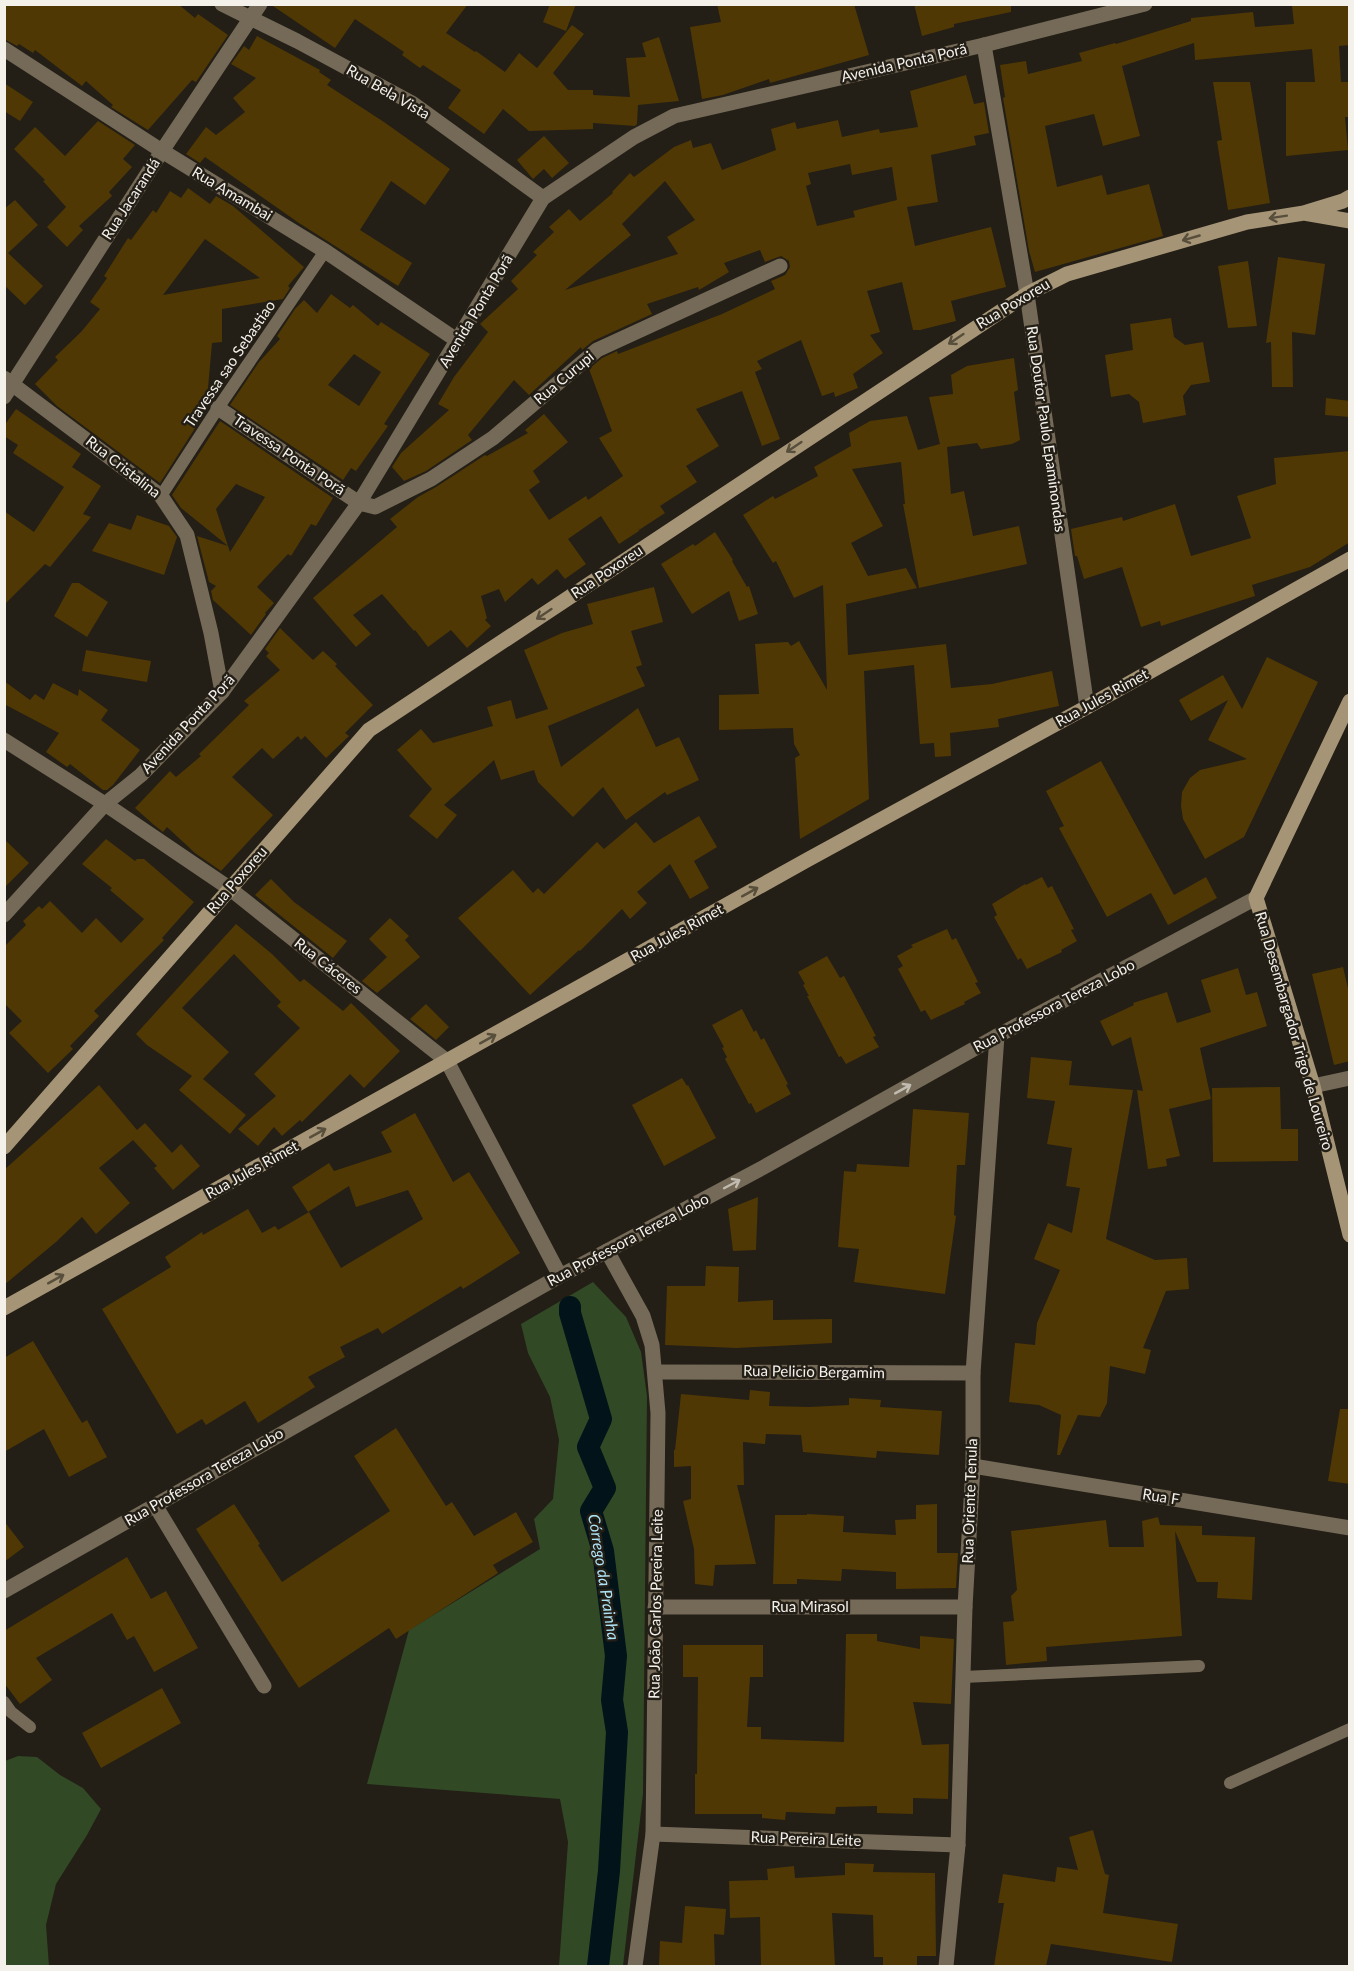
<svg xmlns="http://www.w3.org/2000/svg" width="1354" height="1971" font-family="Lato,sans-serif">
  <rect width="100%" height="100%" fill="#231e16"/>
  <g fill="#314925">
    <path d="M593,1282L626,1317L641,1352L647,1396L643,1794L623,1966H559L568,1842L560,1799L367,1784L409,1630L540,1549L534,1519L553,1499L559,1440L550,1397L528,1353L521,1324Z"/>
    <path d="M18,1756L37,1757L60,1775L83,1788L101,1809L87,1835L56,1884L46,1925L49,1966H5V1761Z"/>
  </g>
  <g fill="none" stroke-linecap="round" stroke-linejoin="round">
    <path stroke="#021319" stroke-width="22" d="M570,1307V1313L601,1419L588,1447L605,1488L591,1511L603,1551L616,1656L612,1700L617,1732L609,1871L598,1966"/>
  </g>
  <g fill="#4f3804" fill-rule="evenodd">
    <path d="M4,4H178L195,18L198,14L228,35L196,82L192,80L148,130L111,107L113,105L86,81L82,86L35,50L33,53L19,44L17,46L4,39Z"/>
    <path d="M270,4H468L446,33L475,52L476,51L505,72L519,53L537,68L572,25L584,34L553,73L568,90H593V95L630,97L626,58L646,57L642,43L659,37L679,101L638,105L637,124L635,126L593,123V129L529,131L503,109L484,134L448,108L461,90L423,65L420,68L402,55L404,52L355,19L335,48Z"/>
    <path d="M550,4H576L566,31L543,22Z"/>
    <path d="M717,4H854L869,55L770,83L769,79L723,95L702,99L690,27L721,22Z"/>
    <path d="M914,4H1011V12L954,24V27L922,36Z"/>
    <path d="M1304,4H1350V45L1339,46L1341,82H1350V117H1345L1348,150L1286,156V82H1315L1312,49L1195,60L1194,43L1122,66L1140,136L1103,146L1094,114L1045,126L1057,187L1102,175L1107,195L1149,184L1163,236L1035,272L1029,251L1003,98L1005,97L1000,65L1026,61L1028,74L1082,61L1079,53L1115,43L1116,44L1191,21V18L1253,12L1255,27L1294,24L1292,6Z"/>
    <path d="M257,36L320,70L319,72L331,80L327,85L384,122L450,169L425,205L391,181L360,230L412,263L398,286L299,223L205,157L200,163L186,154L206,127L216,135L245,112L233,98L256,78L231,64L244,46L249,50Z"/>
    <path d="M966,75L974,104L984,102L989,133L974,136L976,145L931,155L938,202L907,207L915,246L991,227L1006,287L951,301L956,321L920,330H913L902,282L867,291L880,332L870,335L883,353L853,374L858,388L835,397L834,392L822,396L801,340L757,361L762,369L755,372L780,439L762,446L742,391L696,409L719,446L686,466L697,482L660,506L665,513L639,530L638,527L639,531L619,544L601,516L568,539L586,564L565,579L557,569L538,585L532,578L505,602L499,589L481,596L487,618L485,620L491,626L467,648L451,630L428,647L415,630L414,631L382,594L353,615L371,634L356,647L313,598L397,527L390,519L418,497L436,487L485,455L487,456L528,433L525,430L544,414L568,442L533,471L540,482L529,490L549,520L586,496L588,500L623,476L599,438L612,431L589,369L602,358L617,351L618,354L722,314L775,289L771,281L785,275L790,267L789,261L781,256L765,262L760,250L724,263L729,272L699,290L698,287L647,304L652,314L593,341L582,350L581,347L529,395L514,380L468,435L472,440L426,471L404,481L392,467L401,453L449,410L438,404L454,377L488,332L480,324L518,289L511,281L537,255L533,252L554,232L549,227L569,209L580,221L613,193L612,192L630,173L634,177L674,147L691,140L693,148L711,143L722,170L776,150L771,129L795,122L797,129L838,120L842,137L879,129L880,133L918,127L910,91ZM850,164L852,175L892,167L897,200L853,211L855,217L817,226L806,186L811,184L808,173ZM665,181L695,220L667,237L678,254L565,290L631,235L622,224Z"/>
    <path d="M1213,82H1250L1270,203L1228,210L1217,141L1222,140Z"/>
    <path d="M4,83L33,102L20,121L4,111Z"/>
    <path d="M98,121L135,145L123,159L132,167L109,192L112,196L79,226L83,230L67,247L47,227L66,207L43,181L45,180L14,149L35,127L65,156Z"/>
    <path d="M544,136L569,163L552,178L544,169L533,179L517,160Z"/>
    <path d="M188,188L210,204L216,196L233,206L304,267L288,286L290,288L283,299L222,309V342L212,343L206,411L160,483L57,406L35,384L58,360L55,357L81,332L100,309L90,302L107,278L104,276L128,238L131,240L153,210L156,213L170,191L181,198ZM205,239L260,278L163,295Z"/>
    <path d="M15,200L38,225L8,253L43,286L25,305L4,285V209Z"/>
    <path d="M1278,257L1325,264L1315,335L1292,332L1293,387H1272L1271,342L1266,343Z"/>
    <path d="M1248,261L1257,326L1228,328L1218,266Z"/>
    <path d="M331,294L350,308L353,305L378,326L381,322L430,354L384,424L388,426L356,471L351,468L343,480L230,405L259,362L280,339L277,336L295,309L304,300L317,313ZM354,354L381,372L359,406L328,385Z"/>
    <path d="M1171,318L1174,337L1185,345L1203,342L1210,382L1191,385L1183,396L1186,415L1143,423L1139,402L1129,394L1111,397L1105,355L1133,350L1130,324Z"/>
    <path d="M1014,358L1018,390L1014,392L1020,440L1012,444L981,449L977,443L947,447L951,494L964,491L973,536L1019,526L1027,564L919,588L903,504H905L901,462L852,469L883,526L851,543L868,576L906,568L917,588L846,604L848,655L946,644L951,688L992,684L1052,671L1059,706L998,719L999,727L950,733L951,756L935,757L934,743L920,744L914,665L864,671L869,799L800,839L795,758L800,755L794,744L793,728L719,730V695L759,694L755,644L788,642L791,646L799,641L827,690L823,585L794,598L776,561L773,563L743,515L773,496L775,499L818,476L814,467L851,446L849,433L870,421L907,416L918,450L940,444L929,397L953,394L951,375L967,366Z"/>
    <path d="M1326,398L1350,401V417L1325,415Z"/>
    <path d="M16,409L81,454L72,467L101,486L83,514L91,517L50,567L45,564L4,605V511L34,532L64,487L13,453L18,445L4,436V426Z"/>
    <path d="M220,421L333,498L316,526L311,524L291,556L288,554L257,587L274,603L265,613L266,614L251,635L213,600L211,591L216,586L209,582L197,536L228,546L230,552L265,497L236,484L216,509L228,546L181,508L172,495Z"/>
    <path d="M1350,451V542L1310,567L1252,585L1255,596L1161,626L1160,621L1141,627L1122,567L1084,579L1077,556H1075L1071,529L1122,517L1123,521L1175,504L1191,556L1251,538L1237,496L1276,484L1274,458Z"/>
    <path d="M137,515L169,526L177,537L164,575L92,551L109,523L131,530Z"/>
    <path d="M715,532L733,560L732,561L747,587L749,586L758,614L739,621L729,591L692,614L661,564L693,544L695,546Z"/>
    <path d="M72,583H79L108,602L87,637L54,616Z"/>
    <path d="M654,587L663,622L631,631L642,665L636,667L645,686L548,726L561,767L638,708L656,747L679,737L699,780L667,795L665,792L626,820L603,787L573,817L538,782L534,770L501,780L494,760L444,805L457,815L437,839L409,816L432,789L397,750L421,729L433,743L493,726L487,707L511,700L516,719L548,709L524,650L562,633L593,624L587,604Z"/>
    <path d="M280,628L313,660L323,651L337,664L335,666L373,705L345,733L349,736L326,758L305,736L301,740L298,736L273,759L262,748L232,777L273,815L221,871L195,853L167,827L163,832L154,825L135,808L170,771L176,777L201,756L199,754L249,705L244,701L280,670L266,656L269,653L265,649Z"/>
    <path d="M86,650L151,661L147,682L82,671Z"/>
    <path d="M1267,657L1318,682L1244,837L1205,859L1183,819L1181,806L1182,792L1190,778L1200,770L1247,759L1208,740L1228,700L1191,721L1179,700L1223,675L1242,709Z"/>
    <path d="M4,681L30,700L35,694L44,700L53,683L78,696L79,689L108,710L101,720L140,750L113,785L107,790H103L70,764L67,767L46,752L59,733L4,704Z"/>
    <path d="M1101,761L1174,895L1206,877L1217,898L1168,925L1151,893L1107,917L1059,828L1064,826L1046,791Z"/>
    <path d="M699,816L717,847L694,861L709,888L690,899L670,864L637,892L647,903L630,919L622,909L580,951L579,950L530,995L458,918L513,870L533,893L538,888L544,894L597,842L604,849L636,822L654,843Z"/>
    <path d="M4,839L29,863L4,888Z"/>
    <path d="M106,839L135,861L137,859H144L194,902L162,938L164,940L94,1011L99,1016L70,1046L73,1049L48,1073L9,1033L22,1021L4,1003V947L26,925L23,921L39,906L42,909L50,901L82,933L96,918L121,943L144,919L110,890L112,888L82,864Z"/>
    <path d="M1042,877L1048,888L1052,886L1074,929L1071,930L1077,941L1061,950L1062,952L1027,969L1021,958L1018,960L994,917L997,915L992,904L1025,884L1026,885Z"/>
    <path d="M271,879L294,902L347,941L333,958L255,895Z"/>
    <path d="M390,918L409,936L405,940L420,957L377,993L362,981L387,957L369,939Z"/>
    <path d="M236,924L272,954L300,982L304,979L343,1011L351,1003L400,1051L364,1088L350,1074L302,1122L300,1120L282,1136L274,1127L258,1146L238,1129L276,1096L254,1074L300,1028L277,1006L281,1002L234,954L182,1008L229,1052L203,1079L246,1115L230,1134L179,1090L192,1076L147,1045L136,1034Z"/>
    <path d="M947,929L952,940L956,938L978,982L975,983L981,993L964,1002L965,1004L931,1020L925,1010L921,1012L898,969L903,966L897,956L913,947L911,945Z"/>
    <path d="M827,956L840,978L844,976L876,1036L873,1037L879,1047L846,1064L841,1056L839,1057L807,996H809L803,985L805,984L798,972Z"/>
    <path d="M1343,967L1350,997V1061L1334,1065L1312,974Z"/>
    <path d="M1238,968L1246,995L1257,992L1267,1026L1200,1048L1211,1099L1169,1109L1180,1156L1166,1159L1167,1166L1148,1169L1137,1090L1143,1091L1131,1037L1112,1046L1100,1021L1134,1005L1133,1003L1167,992L1177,1023L1211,1012L1201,980Z"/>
    <path d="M426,1004L449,1027L436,1040L410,1019Z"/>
    <path d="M742,1009L754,1032L756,1030L761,1040L764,1038L788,1084L786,1085L791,1094L756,1113L751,1103L749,1104L725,1059L727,1057L722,1048L724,1047L712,1025Z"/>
    <path d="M1031,1057L1072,1061L1069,1085L1133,1090L1106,1239L1155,1260L1187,1258L1189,1289L1166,1291L1143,1348L1151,1350L1145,1374L1110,1366L1107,1403L1100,1417L1078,1415L1060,1455H1057L1061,1415L1039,1405L1009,1402L1015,1343L1035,1345L1037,1323L1060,1270L1034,1259L1048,1223L1072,1233L1080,1188L1066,1186L1072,1148L1047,1144L1055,1101L1027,1098Z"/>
    <path d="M682,1078L687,1086L688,1085L716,1138L664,1166L632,1105Z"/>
    <path d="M99,1085L137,1130L145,1123L172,1153L181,1144L200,1166L173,1190L154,1168L157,1166L133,1140L99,1168L130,1203L96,1234L82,1217L56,1242L4,1285V1170Z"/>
    <path d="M1280,1087L1281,1129H1298V1161L1213,1162L1212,1088Z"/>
    <path d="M913,1109L969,1113L965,1165H957L954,1215L956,1216L945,1294L854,1282L859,1249L838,1247L844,1171L856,1172L857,1164L909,1167Z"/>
    <path d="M415,1113L453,1182L469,1172L520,1253L463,1289L461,1286L382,1334L378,1328L340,1347L345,1357L308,1377L315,1387L258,1423L245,1401L206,1425L202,1419L177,1434L102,1309L171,1267L165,1257L202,1232L203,1235L248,1209L262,1233L275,1226L278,1230L309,1212L341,1268L423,1219L408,1190L356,1207L349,1186L308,1212L292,1187L329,1163L334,1171L392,1152L381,1132Z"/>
    <path d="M758,1197L756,1250L733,1251L728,1209Z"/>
    <path d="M706,1266L739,1267L738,1302L773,1300V1320L832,1319V1343L737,1348L665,1345L667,1286H705Z"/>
    <path d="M33,1341L82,1423L87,1420L107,1457L69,1477L44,1429L4,1452V1358Z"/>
    <path d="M750,1390L770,1392L769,1406L809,1407L849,1405V1398L881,1400L880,1407L942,1411L939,1455L877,1451L876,1458L803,1452L801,1435L766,1434L765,1444L743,1442L744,1485H737L756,1564L715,1565L713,1586L695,1584L694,1549L683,1501L691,1499V1466L674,1467V1450H675L681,1394L749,1400Z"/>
    <path d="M1340,1409H1350V1484L1328,1481Z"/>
    <path d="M396,1428L446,1506L452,1502L474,1536L516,1512L533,1542L493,1565L498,1573L396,1639L389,1628L299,1688L196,1529L234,1504L260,1544L258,1545L282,1582L390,1511L354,1456Z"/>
    <path d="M937,1504V1553H958L956,1588L896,1589V1572L842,1569L841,1581L797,1579V1584H773L775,1515H807V1514L844,1516L843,1532L896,1535L895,1520L916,1519V1505Z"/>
    <path d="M1158,1517L1160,1525L1202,1526V1535L1255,1537L1252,1600L1217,1598L1218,1582H1197L1175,1531L1182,1636L1046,1647L1047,1661L1006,1665L1003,1622L1014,1621L1011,1596L1017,1590L1011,1531L1106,1520L1109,1547H1144L1142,1521Z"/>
    <path d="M4,1521L24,1547L4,1562Z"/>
    <path d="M127,1557L151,1599L166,1591L198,1648L154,1672L134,1636L127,1640L112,1613L36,1658L52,1680L20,1704L4,1683V1631Z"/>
    <path d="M846,1634H877V1641L920,1649V1636L954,1639L951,1704L913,1702L922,1745L949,1744L948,1799L913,1798V1814L877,1813V1806L836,1807L835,1814L786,1812L785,1820L762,1818V1814H695V1774H697L698,1677H683V1645H763V1677H750L747,1727H761V1739L844,1742Z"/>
    <path d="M162,1688L181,1723L101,1768L82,1733Z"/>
    <path d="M1093,1830L1105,1874L1109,1875L1103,1913L1178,1924L1172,1962L1051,1944L1046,1966H994L1004,1903H998L1003,1874L1055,1882L1057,1867L1078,1870L1069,1837Z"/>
    <path d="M845,1863L874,1864L873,1872L935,1873L936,1956H917V1966H883V1957H874L873,1915L832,1913L835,1966H761L760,1917L730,1918L729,1881L768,1880L767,1869L794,1866L795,1878L845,1875Z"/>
    <path d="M685,1906L726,1909L724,1935L714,1934L715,1966H659L660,1941L682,1943Z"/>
  </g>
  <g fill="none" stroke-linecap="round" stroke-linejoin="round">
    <g stroke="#746a57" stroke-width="12">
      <path d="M161,496L218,408L325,251"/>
      <path d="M963,1677L1199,1666"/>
      <path d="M4,1702L11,1712L30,1727"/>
      <path d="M1230,1783L1350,1729"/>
    </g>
    <g stroke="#746a57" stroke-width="15">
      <path d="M222,4L297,41L412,103L543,198"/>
      <path d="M984,45L1027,294L1087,707"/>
      <path d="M4,49L162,151L325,251L458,341"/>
      <path d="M4,378L161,496L187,535L211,633L222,692"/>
      <path d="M4,397L162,151L260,4"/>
      <path d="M218,408L359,503L375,507L431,479L493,438L597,350L780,266"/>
      <path d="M4,740L105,804L229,888L447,1061L560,1276"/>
      <path d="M4,915L105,804L141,775L222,692L359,503L543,198L634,137L674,116L984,45L1145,4"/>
      <path d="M1313,1086L1350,1078"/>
      <path d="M607,1251L643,1316L652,1345L658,1413L653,1834L635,1966"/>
      <path d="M656,1372L973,1373"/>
      <path d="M973,1466L1350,1528"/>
      <path d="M155,1505L264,1686"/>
      <path d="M4,1591L560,1276L764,1167L997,1036L1256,898"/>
      <path d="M655,1607H965"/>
      <path d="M653,1834L958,1845"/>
      <path d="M946,1966L958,1845L965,1607L973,1466V1373L997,1036"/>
    </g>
    <g stroke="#a59576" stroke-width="15">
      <path d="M1307,212L1343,201L1350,197"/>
      <path d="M1350,701L1256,898L1313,1086L1350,1235"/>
      <path d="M4,1147L369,730L1027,294L1067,274L1247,222L1304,213L1350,221"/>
      <path d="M4,1308L807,860L1087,707L1350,559"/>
    </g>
  </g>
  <defs><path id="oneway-shaft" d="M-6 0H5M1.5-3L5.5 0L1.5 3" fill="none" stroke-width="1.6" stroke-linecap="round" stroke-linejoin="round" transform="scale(1.5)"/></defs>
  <g stroke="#574e3c">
    <use href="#oneway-shaft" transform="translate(1278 217) rotate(171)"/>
    <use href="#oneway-shaft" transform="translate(1191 238) rotate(164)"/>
    <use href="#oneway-shaft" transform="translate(956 339) rotate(146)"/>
    <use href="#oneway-shaft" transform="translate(794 447) rotate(146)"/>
    <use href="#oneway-shaft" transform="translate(544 614) rotate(146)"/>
    <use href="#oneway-shaft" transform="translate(750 892) rotate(-29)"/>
    <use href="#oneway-shaft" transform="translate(488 1039) rotate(-29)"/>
    <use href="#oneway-shaft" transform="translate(318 1133) rotate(-29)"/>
    <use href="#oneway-shaft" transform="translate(56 1279) rotate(-29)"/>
  </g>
  <g stroke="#c1bbb0">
    <use href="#oneway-shaft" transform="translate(903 1089) rotate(-29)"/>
    <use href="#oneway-shaft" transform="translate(732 1184) rotate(-28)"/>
  </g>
  <g text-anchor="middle" stroke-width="5" stroke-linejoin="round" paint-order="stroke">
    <g font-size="15" fill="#f4f1eb" stroke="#231e16">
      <text transform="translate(904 63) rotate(-13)" y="5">Avenida Ponta Porã</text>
      <text transform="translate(388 92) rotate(30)" y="5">Rua Bela Vista</text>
      <text transform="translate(232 194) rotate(31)" y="5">Rua Amambai</text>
      <text transform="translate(131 199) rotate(-57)" y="5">Rua Jacarandá</text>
      <text transform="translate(1013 304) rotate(-31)" y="5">Rua Poxoreu</text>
      <text transform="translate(476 311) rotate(-59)" y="5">Avenida Ponta Porã</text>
      <text transform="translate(230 364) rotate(-56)" y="5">Travessa sao Sebastiao</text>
      <text transform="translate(564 378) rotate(-40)" y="5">Rua Curupi</text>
      <text transform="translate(1046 429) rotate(82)" y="5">Rua Doutor Paulo Epaminondas</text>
      <text transform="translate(289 455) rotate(34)" y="5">Travessa Ponta Porã</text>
      <text transform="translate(123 467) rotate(38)" y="5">Rua Cristalina</text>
      <text transform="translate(607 572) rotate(-34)" y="5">Rua Poxoreu</text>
      <text transform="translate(1102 698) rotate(-29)" y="5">Rua Jules Rimet</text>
      <text transform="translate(188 724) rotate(-47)" y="5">Avenida Ponta Porã</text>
      <text transform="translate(237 880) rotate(-49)" y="5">Rua Poxoreu</text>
      <text transform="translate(677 933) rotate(-29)" y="5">Rua Jules Rimet</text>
      <text transform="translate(328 966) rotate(38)" y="5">Rua Cáceres</text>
      <text transform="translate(1054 1006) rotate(-28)" y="5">Rua Professora Tereza Lobo</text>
      <text transform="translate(1294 1031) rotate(74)" y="5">Rua Desembargador Trigo de Loureiro</text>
      <text transform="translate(252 1170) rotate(-29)" y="5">Rua Jules Rimet</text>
      <text transform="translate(628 1240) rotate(-28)" y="5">Rua Professora Tereza Lobo</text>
      <text transform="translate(814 1372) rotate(1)" y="5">Rua Pelicio Bergamim</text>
      <text transform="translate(204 1477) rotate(-30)" y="5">Rua Professora Tereza Lobo</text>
      <text transform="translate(1161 1497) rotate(9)" y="5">Rua F</text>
      <text transform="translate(970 1501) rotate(-88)" y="5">Rua Oriente Tenula</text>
      <text transform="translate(656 1604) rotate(-89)" y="5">Rua João Carlos Pereira Leite</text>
      <text x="810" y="1612">Rua Mirasol</text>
      <text transform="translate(806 1839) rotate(2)" y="5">Rua Pereira Leite</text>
    </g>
    <g font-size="16" font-style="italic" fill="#aee4f7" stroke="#231e16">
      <text transform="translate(604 1577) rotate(81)" y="6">Córrego da Prainha</text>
    </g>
  </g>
  <rect width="1354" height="1971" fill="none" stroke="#f4f1eb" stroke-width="12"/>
</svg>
